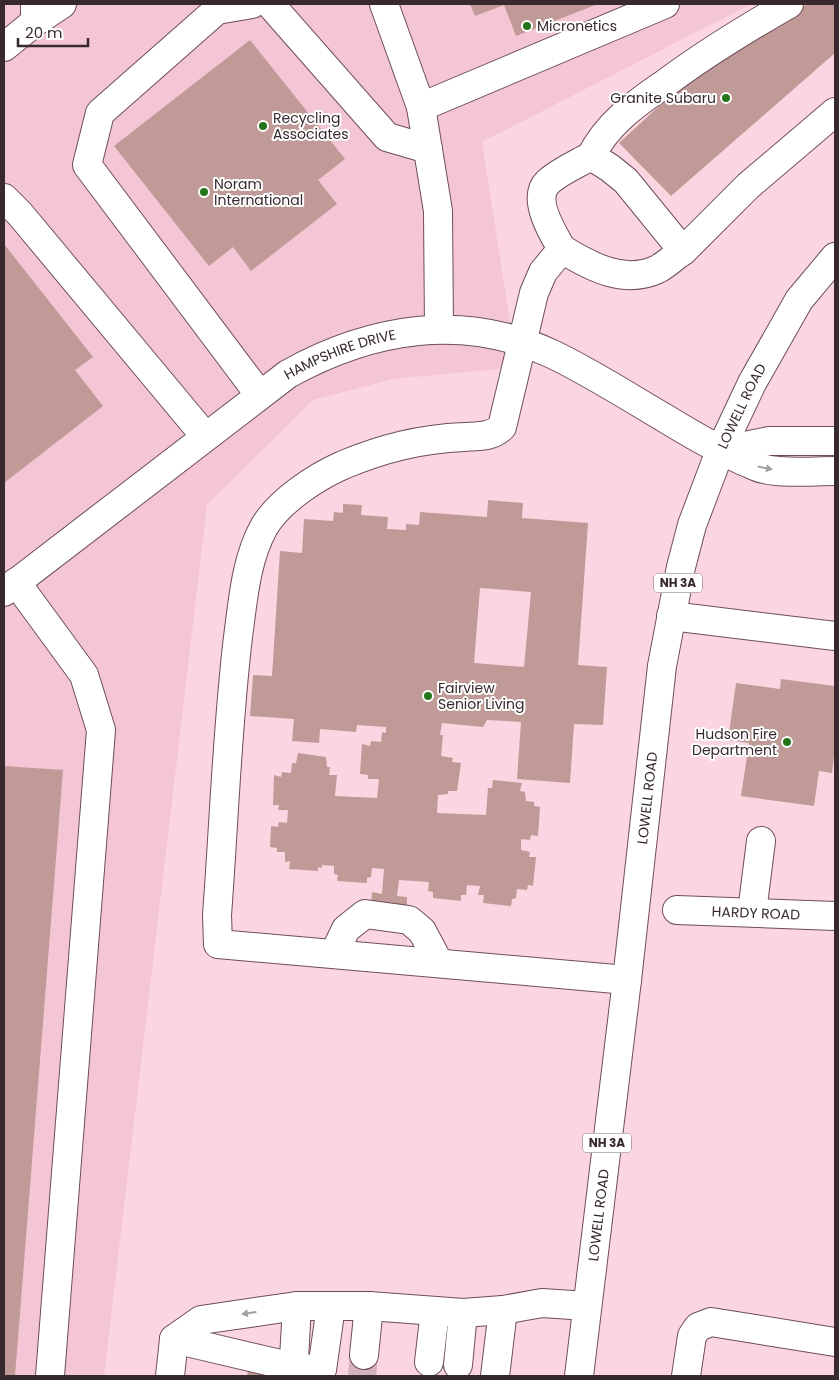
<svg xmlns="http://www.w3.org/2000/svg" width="839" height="1380" font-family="Poppins,sans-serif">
  <rect width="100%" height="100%" fill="#fbd5e1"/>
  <path fill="#f4c6d5" d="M4,4H751L482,142L517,367L393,379L313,400L207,505L104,1376H4Z"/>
  <g fill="#c09a96" fill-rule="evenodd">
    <path d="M470,4H598L516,36L504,5L475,16Z"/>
    <path d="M808,4H835V53L671,196L619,143L722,48Z"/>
    <path d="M250,40L345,159L318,180L337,204L251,271L233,247L209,266L114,146Z"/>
    <path d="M4,244L93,357L75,370L103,406L4,483Z"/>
    <path d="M488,500L523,503L522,518L588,523L578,665L607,667L603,725L574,724L570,783L517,779L521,722L487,720L483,727L442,723L440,735H443L441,756L453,758L452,762L461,763L457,791H448V794L438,795L437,813L486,815L488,788H492L493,780L522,783L520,791L525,792L526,801L534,802V806L540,807L538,836L531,835L530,840L521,839V850L530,852L529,857H536L533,886L528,885L527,890L517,889L516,898L512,899L511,906L483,903L484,895H478L480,886L467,885L466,895H461V901L433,898V892L428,891L429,882L399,880L397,896L407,897V930L370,928L372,892L382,894L384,869L372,868L371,877L367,878V883L337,881L338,875L334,874V866L322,865V868L318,867V871L289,869L290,861L285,862V852H277V848L270,847L271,826L278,827L279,822L287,823L288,810H278L279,805H273L274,775L281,777L282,772L291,773L292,763H296L298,753L326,757L327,767H330L329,775H337L335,796L377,798L379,779H368V775L360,774L362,744L370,746L371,741L381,742L382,732L386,733V727L357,725L356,732L320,729L319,743L292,741L294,719L250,716L253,675L272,676L280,551L302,553L304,519L333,521L334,512L343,513V504L362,505L361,515L388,517L387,529L406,530V524L419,525L420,512L487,517ZM480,588L531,592L524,667L474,663Z"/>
    <path d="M781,679L835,686V748L832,773L819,771L814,806L741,796L749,743L728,740L736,683L780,689Z"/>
    <path d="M4,766L63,770L15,1376H4Z"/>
    <path d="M248,1370L272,1376H247Z"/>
  </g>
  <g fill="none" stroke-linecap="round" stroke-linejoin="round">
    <path stroke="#d4b3bd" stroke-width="28" stroke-dasharray="28 14" stroke-linecap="butt" d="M362,1376L364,1355"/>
    <g stroke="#6e4e59" stroke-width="30">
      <g id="minor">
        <path d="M252,4L217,10L100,113L87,165L259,394"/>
        <path d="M270,4L387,137L428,149"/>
        <path d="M384,4L421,107L438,211L439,329"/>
        <path d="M35,22L62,4"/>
        <path d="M4,47L35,22V4"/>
        <path d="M421,107L665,4"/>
        <path d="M591,156C608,122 637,103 667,82C706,53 747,28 789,4"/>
        <path d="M4,198L20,214L205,436"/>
        <path d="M562,249C553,234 531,198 548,182C560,171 577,164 591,156L610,168L626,181L683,251C675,256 667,264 658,269C625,285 591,267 562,249L543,272L534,293L502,427C492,437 478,436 464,437C420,439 384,448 343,465C316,477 279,501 264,527C246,559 243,600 238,637C227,729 224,823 217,915L218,944L627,980"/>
        <path d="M683,251L748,186L835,112"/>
        <path d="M720,451L769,441H835"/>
        <path d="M16,582L84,675L101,730L50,1376"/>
        <path id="s1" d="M4,592L288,374C371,328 463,312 552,354C590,372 627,396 663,417C689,433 715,448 743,461C749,463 757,468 764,469C787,474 812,471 835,471"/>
        <path d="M671,616L835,636"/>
        <path id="s2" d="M677,910L835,916"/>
        <path d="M752,912L761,841"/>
        <path d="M334,954L346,929L365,914L409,920L422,931L439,963"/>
        <path d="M174,1339L293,1367L322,1370L331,1306"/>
        <path d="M364,1355L369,1306"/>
        <path d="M429,1362L435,1311"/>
        <path d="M458,1365L463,1313"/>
        <path d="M170,1376L174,1339L201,1320L297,1306H369L463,1313L503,1310L542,1303L587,1306"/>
        <path d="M293,1376L297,1306"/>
        <path d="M495,1376L503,1310"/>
        <path d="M686,1376L692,1336L698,1327L711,1322L835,1342"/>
      </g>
    </g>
    <g stroke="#6e4e59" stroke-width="30">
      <g id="major">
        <path id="s3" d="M579,1376L627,980L662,666L681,567L692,525L720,451L752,383L799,300L835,257"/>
      </g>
    </g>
    <use href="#minor" stroke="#fff" stroke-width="28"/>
    <use href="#major" stroke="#fff" stroke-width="28"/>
  </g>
  <defs><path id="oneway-solid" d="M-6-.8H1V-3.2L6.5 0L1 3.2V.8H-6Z" transform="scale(1.25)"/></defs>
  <g fill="#a59fa0">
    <use href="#oneway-solid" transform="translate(765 468) rotate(11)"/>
    <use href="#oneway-solid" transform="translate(249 1313) rotate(172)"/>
  </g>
  <g fill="#26751c" stroke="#fff" stroke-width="2">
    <circle cx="527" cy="26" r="5"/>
    <circle cx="726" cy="98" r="5"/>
    <circle cx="263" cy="126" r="5"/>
    <circle cx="204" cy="192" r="5"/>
    <circle cx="428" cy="696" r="5"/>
    <circle cx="787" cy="742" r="5"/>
  </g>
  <g text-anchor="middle" stroke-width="4" stroke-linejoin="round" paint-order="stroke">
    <g fill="#fff" stroke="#73696c" stroke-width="1">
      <rect x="654" y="573.5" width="48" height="19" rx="4"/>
      <rect x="583" y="1133.5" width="48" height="19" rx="4"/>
    </g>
    <g font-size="12" font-weight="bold" fill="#37292d">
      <text x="678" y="587">NH 3A</text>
      <text x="607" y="1147">NH 3A</text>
    </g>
    <g font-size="14" fill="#37292d" stroke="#fff" text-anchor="start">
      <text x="537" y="31">Micronetics</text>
      <text x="716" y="103" text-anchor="end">Granite Subaru</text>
      <text x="273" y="123">Recycling<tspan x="273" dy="16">Associates</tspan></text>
      <text x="214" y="189">Noram<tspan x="214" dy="16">International</tspan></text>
      <text x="438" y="693">Fairview<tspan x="438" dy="16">Senior Living</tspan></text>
      <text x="777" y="739" text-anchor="end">Hudson Fire<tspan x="777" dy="16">Department</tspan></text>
    </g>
    <g font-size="14" fill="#37292d" stroke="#fff">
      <text dy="5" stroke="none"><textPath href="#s1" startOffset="414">HAMPSHIRE DRIVE</textPath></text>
      <text dy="5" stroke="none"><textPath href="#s3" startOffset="988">LOWELL ROAD</textPath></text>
      <text dy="5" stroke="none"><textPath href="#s3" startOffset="582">LOWELL ROAD</textPath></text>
      <text dy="5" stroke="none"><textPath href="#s2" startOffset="79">HARDY ROAD</textPath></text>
      <text dy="5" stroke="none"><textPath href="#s3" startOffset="162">LOWELL ROAD</textPath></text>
    </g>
  </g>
  <rect width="839" height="1380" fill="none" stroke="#37292d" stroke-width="10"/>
  <path d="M18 38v8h70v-8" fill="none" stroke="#37292d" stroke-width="2.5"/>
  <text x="25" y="38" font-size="15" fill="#37292d" stroke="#ffffff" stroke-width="4" paint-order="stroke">20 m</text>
</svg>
